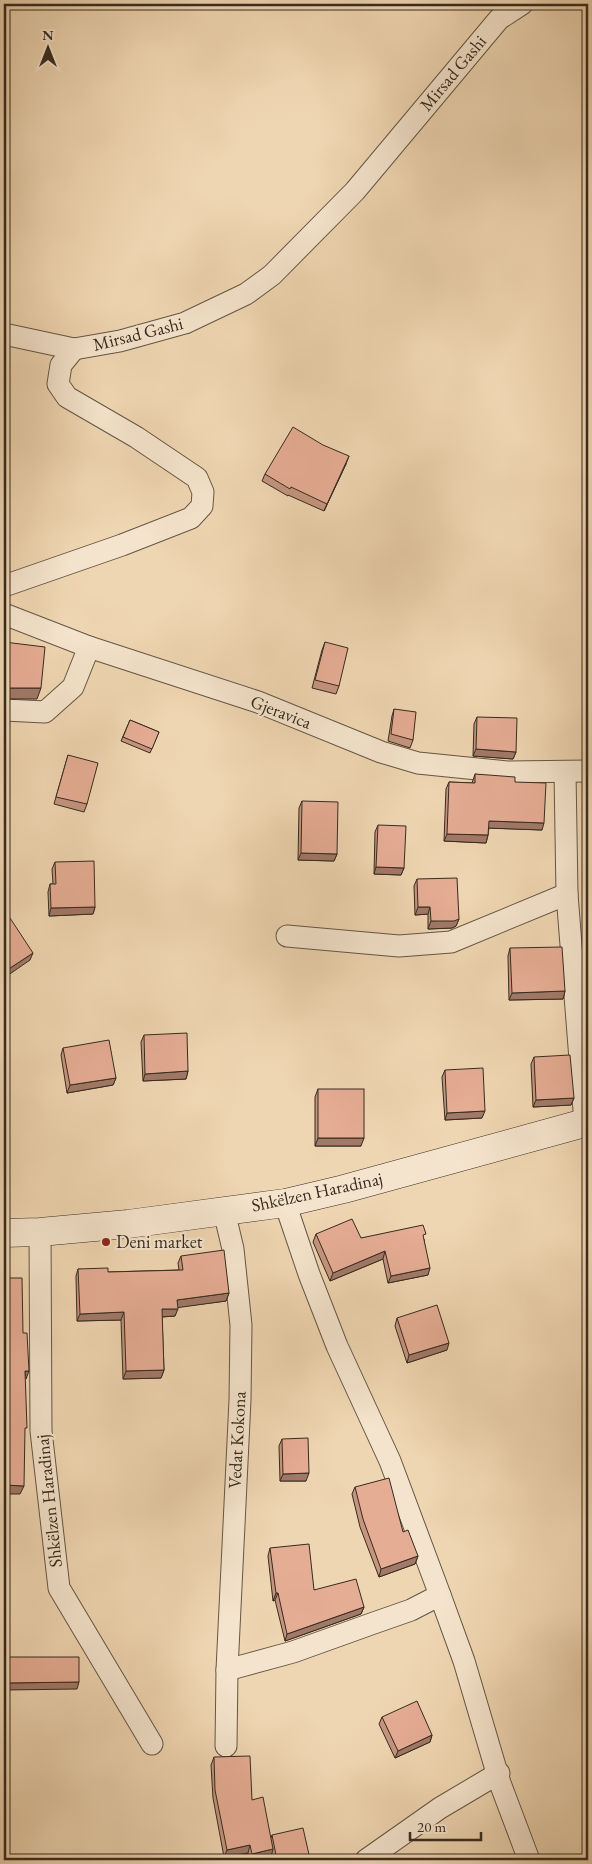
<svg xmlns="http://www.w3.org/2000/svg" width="592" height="1864" font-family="'EB Garamond',serif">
  <rect width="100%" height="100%" fill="#efd6b2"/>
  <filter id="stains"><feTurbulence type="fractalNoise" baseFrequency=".004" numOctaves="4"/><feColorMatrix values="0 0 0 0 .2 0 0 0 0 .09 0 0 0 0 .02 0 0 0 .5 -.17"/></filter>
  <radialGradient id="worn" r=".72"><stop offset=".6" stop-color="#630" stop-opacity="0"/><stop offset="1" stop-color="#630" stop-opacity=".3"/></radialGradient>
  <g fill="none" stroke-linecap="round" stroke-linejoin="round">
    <g stroke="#645644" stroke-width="23">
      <g id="street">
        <path d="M4,334L74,349L120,341L185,323L246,294L272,275L355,191L499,19L522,4"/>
        <path d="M4,586L122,545L191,518L202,506L203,492L197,478L136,437L67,397L58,384L61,365L74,349"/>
        <path d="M4,614L89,647L258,702L381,752L418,763L507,772L588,771"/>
        <path d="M4,710L45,712L73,687L89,647"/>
        <path d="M565,772L567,894L585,1123"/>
        <path d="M287,936L399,946L451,942L567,894"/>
        <path d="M285,1203L309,1274L337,1346L390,1461L440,1595L464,1661L500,1783L529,1860"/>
        <path d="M224,1211L233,1249L241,1325L240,1400L227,1670L226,1746"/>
        <path d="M40,1232L41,1431L59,1588L152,1744"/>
        <path d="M227,1670L293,1652L371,1624L411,1610L440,1595"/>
        <path d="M366,1860L440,1808L499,1773"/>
      </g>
    </g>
    <g stroke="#362b1f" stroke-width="29">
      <path id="secondary" d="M4,1233L40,1232L128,1224L285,1203L344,1189L588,1122"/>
    </g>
    <use href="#street" stroke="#f5e4cd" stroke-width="21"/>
    <use href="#secondary" stroke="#f5e4cd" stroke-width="28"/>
  </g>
  <g fill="#c69580" stroke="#362b1f">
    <path d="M346,464L324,511L288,495V496L262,481L265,474Z"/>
    <path d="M325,642L339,686L336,694L312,688L322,650Z"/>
    <path d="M394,709L413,740L410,748L388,741L392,716Z"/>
    <path d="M477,717L516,752L513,759L473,756L474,724Z"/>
    <path d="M130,720L159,732L150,753L121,741Z"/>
    <path d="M68,755L87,804L84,812L54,804Z"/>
    <path d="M475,774L515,782L542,830L489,828L488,835L486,843L444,841L446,789L449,782L472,783Z"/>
    <path d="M302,801L337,854L334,861L298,860L299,808Z"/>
    <path d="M378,825L404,868L401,875L374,874L375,832Z"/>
    <path d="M55,862L95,907L93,914L49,916L48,892L50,884H53L52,869Z"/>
    <path d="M417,879L459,919L456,926L452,928L428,929V914L415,915L414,886Z"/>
    <path d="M510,948L565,991L563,999L509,1000L508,956Z"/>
    <path d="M144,1035L188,1071L186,1079L143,1081L141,1042Z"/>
    <path d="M63,1048L116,1078L113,1085L67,1093L61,1055Z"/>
    <path d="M534,1057L574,1098L571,1105L533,1107L531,1064Z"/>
    <path d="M445,1070L482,1118L445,1120L442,1077Z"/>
    <path d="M318,1089L361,1146H315V1097Z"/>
    <path d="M316,1234L361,1238L424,1239L428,1275L388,1283L383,1259L330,1281L313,1242Z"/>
    <path d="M181,1256L229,1293L226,1301L178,1307L175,1316L162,1317L164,1370L161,1378L123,1379L121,1320L77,1321L76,1276L78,1269L108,1272L179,1270L178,1263Z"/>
    <path d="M397,1318L447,1350L407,1363L395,1326Z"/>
    <path d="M282,1439L306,1481H280L279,1446Z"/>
    <path d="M355,1487L418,1556L415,1564L379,1577L360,1527L352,1494Z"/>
    <path d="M270,1548L314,1590L364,1607L361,1614L285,1641L275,1600L273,1601L268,1556Z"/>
    <path d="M382,1717L432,1735L430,1742L395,1758L379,1724Z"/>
    <path d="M214,1757L252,1800L271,1838L272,1835L310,1859V1860H273L272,1854L271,1857L254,1860H249L248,1853L224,1857L213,1798L211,1765Z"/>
  </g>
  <g fill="#a17968" stroke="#362b1f">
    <path d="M349,456L346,464L324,511L327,504Z"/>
    <path d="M4,688H41L37,699H4Z"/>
    <path d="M476,749L516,752L513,759L473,756Z"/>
    <path d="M489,821L544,823L542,830L486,828Z"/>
    <path d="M447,834L488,835L486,843L444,841Z"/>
    <path d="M301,853L337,854L334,861L298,860Z"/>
    <path d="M376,867L404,868L401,875L374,874Z"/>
    <path d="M95,907L93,914L49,916L51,908Z"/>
    <path d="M418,907H430L428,914L415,915Z"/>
    <path d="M459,919L456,926L452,928L428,929L431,921Z"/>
    <path d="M33,953L30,960L4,978V972Z"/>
    <path d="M565,991L563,999L509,1000L512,993Z"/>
    <path d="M188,1071L186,1079L143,1081L145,1074Z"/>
    <path d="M116,1078L113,1085L67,1093L70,1085Z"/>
    <path d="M574,1098L571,1105L533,1107L536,1100Z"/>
    <path d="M485,1111L482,1118L445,1120L447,1113Z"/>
    <path d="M318,1138H364L361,1146H315Z"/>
    <path d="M385,1251L383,1259L330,1281L333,1273Z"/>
    <path d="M430,1268L428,1275L388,1283L391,1276Z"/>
    <path d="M229,1293L226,1301L175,1308L177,1300Z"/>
    <path d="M162,1309H178L175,1316L159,1317Z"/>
    <path d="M124,1312L121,1320L77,1321L80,1314Z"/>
    <path d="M449,1343L447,1350L407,1363L409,1355Z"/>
    <path d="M164,1370L161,1378L123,1379L126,1371Z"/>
    <path d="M25,1371H29L26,1379Z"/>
    <path d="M309,1473L306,1481H280L283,1474Z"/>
    <path d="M4,1485L24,1486L20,1494H4Z"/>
    <path d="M418,1556L415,1564L379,1577L381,1569Z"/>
    <path d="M276,1593H278L275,1600L273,1601Z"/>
    <path d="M364,1607L361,1614L285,1641L287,1634Z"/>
    <path d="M79,1682L77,1689L5,1690L4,1694V1687L6,1683Z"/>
    <path d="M432,1735L430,1742L395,1758L398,1751Z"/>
    <path d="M250,1845L248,1853L224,1857L227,1850Z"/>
    <path d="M273,1849L271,1857L254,1860H249L252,1854Z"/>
  </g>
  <g fill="#e6ad95" stroke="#362b1f">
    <path d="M293,427L323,445L349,456L327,504L291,487L290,489L265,474Z"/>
    <path d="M4,642L45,647L41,688H4Z"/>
    <path d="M325,642L348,648L339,686L315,680Z"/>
    <path d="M394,709L416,712L413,740L391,734Z"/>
    <path d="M477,717L517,718L516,752L476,749Z"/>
    <path d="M130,720L159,732L152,749L123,737Z"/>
    <path d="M68,755L98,763L87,804L56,797Z"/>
    <path d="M475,774L515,777V782L546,783L544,823L489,821L488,835L447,834L449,782L475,783Z"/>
    <path d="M302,801L338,802L337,854L301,853Z"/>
    <path d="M378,825L406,826L404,868L376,867Z"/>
    <path d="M94,861L95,907L51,908L50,884H56L55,862Z"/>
    <path d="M457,878L459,919L454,921H431L430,907H418L417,879Z"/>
    <path d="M10,918L33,953L4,972V922Z"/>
    <path d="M562,947L565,991L512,993L510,948Z"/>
    <path d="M187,1033L188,1071L145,1074L144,1035Z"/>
    <path d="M109,1040L116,1078L70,1085L63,1048Z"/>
    <path d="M570,1055L574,1098L536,1100L534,1057Z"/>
    <path d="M483,1068L485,1111L447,1113L445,1070Z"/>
    <rect x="318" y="1089" width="46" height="49"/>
    <path d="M352,1219L361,1238L423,1225L426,1234L423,1235L430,1268L391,1276L385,1251L333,1273L316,1234Z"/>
    <path d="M224,1250L229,1293L177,1300L178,1309H162L164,1370L126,1371L124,1312L80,1314L78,1269L108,1268V1272L183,1270L181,1256Z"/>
    <path d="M4,1278H22L23,1333H27L29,1371H25L27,1428H25L24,1486L4,1485Z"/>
    <path d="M437,1305L449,1343L409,1355L397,1318Z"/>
    <path d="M308,1438L309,1473L283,1474L282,1439Z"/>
    <path d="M389,1478L403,1532L408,1530L418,1556L381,1569L363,1519L355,1487Z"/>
    <path d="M309,1544L314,1590L356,1579L364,1607L287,1634L278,1593H276L270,1548Z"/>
    <path d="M4,1657H79V1682L6,1683V1687H4Z"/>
    <path d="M417,1701L432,1735L398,1751L382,1717Z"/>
    <path d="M250,1756L252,1800L263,1797L273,1849L252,1854L250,1845L227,1850L215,1790L214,1757Z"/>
    <path d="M303,1828L310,1859L304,1860H277L272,1835Z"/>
  </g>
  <circle fill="#8f2418" stroke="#f5e4cd" stroke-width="2" cx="106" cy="1242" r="5"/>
  <g text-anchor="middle" stroke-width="4" stroke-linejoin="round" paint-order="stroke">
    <g font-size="18" fill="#362b1f" stroke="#f5e4cd">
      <text transform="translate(453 73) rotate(-50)" y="6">Mirsad Gashi</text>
      <text transform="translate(138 334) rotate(-14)" y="6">Mirsad Gashi</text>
      <text transform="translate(281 712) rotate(21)" y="6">Gjeravica</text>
      <text transform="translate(317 1192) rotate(-12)" y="6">Shkëlzen Haradinaj</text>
      <text transform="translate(237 1440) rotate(-87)" y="6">Vedat Kokona</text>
      <text transform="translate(49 1501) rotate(-96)" y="6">Shkëlzen Haradinaj</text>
    </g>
    <g font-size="18" fill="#362b1f" stroke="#f5e4cd" text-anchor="start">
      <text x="116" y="1248">Deni market</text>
    </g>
  </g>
  <rect width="592" height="1864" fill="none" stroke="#efd6b2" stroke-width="20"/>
  <rect x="5" y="5" width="582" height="1854" fill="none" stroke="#362b1f" stroke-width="2.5"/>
  <rect x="10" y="10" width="572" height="1844" fill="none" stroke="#362b1f"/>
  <g transform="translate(48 48)" stroke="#f5e4cd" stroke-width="4" paint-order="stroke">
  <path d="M0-4L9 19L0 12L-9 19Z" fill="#362b1f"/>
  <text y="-8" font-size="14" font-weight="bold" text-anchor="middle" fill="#362b1f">N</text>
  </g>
  <path d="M410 1832v8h71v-8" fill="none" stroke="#362b1f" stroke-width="2.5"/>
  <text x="417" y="1832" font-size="15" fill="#362b1f" stroke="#f5e4cd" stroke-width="4" paint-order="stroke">20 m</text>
  <rect width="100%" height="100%" filter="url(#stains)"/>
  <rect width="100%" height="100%" fill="url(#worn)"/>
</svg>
